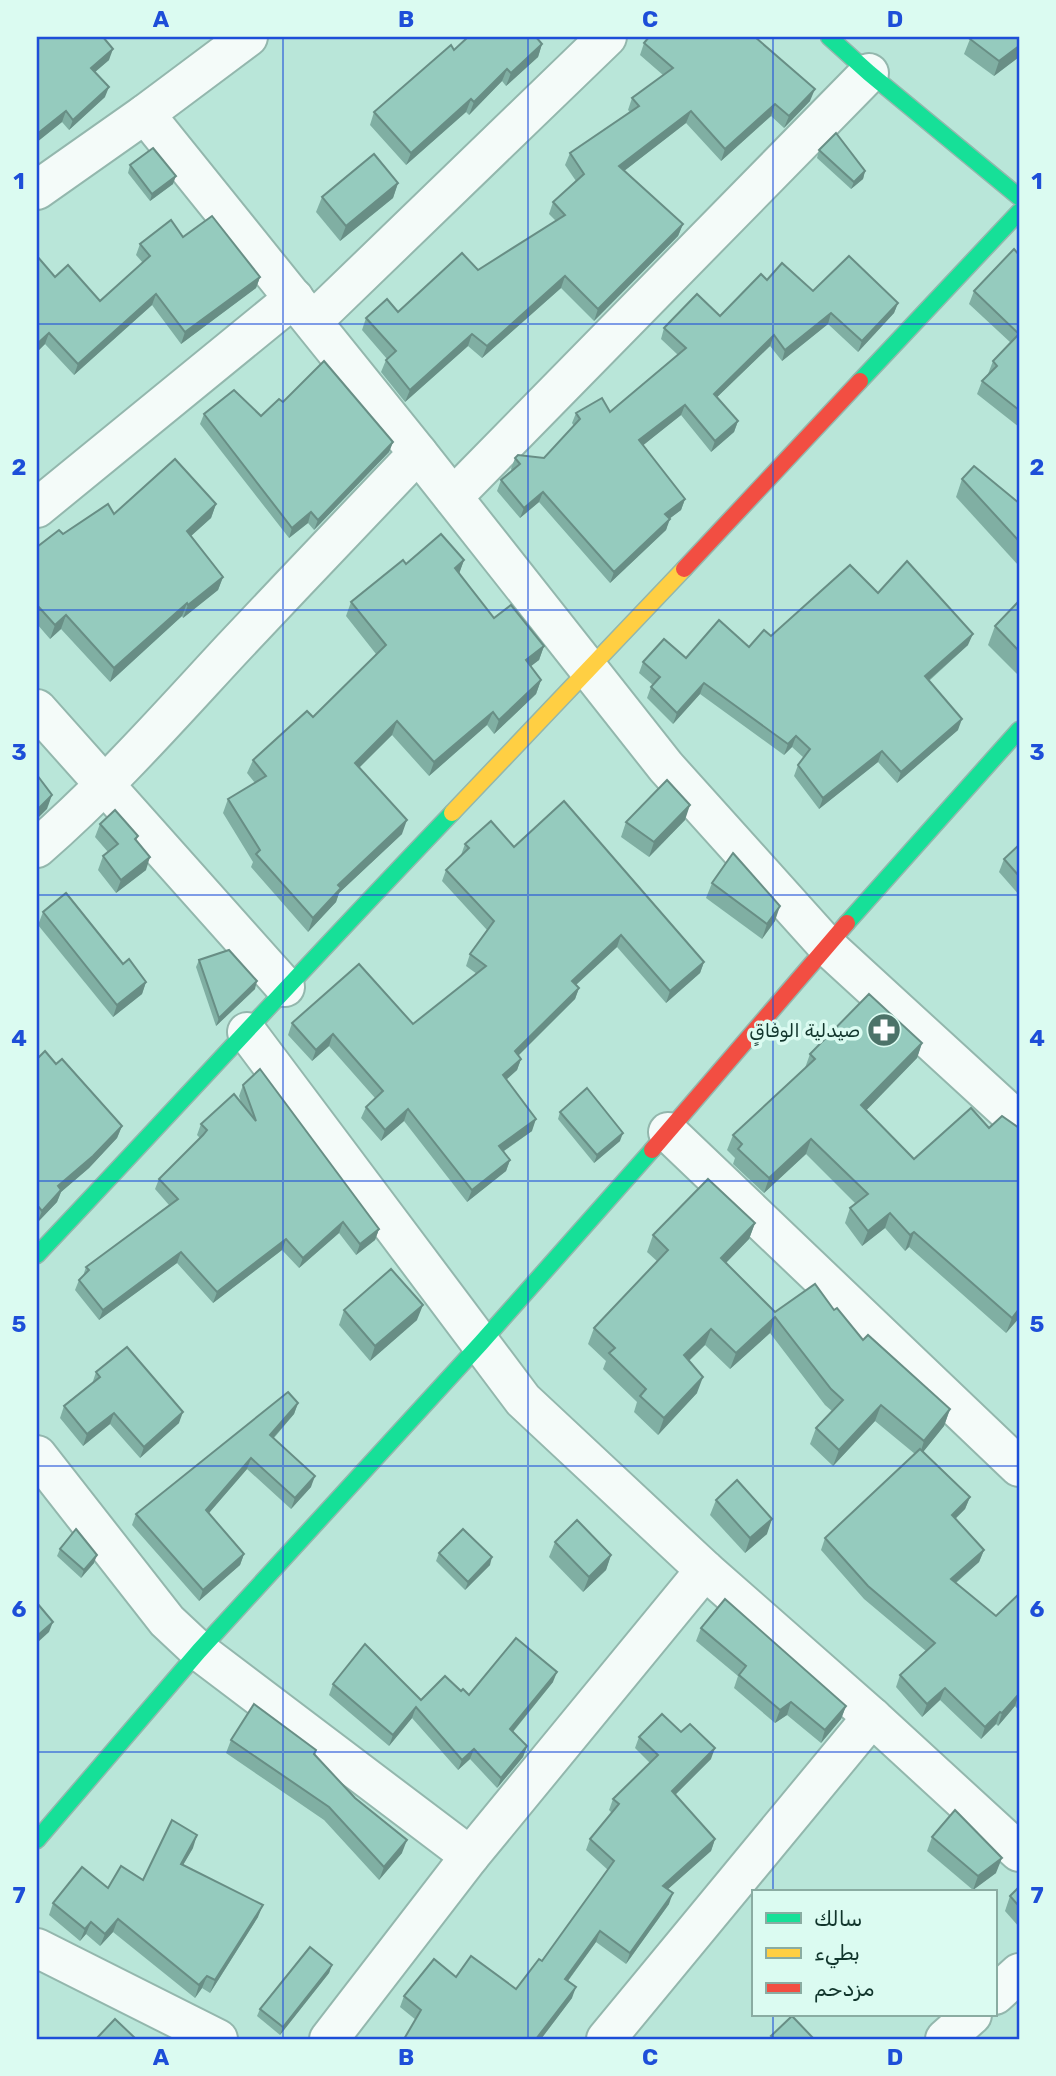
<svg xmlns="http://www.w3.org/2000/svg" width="1056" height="2076" font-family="Rubik,Cairo,sans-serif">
  <rect width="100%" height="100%" fill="#b9e6d9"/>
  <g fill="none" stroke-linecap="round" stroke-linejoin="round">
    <g stroke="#93b7ad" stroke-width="42">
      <g id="street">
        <path d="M145,114L418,453L666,767L827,946L1019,1122"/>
        <path d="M37,190L145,114L248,37"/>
        <path d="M313,321L607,37"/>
        <path d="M453,497L869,73"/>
        <path d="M37,508L294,298"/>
        <path d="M37,709L285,987"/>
        <path d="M37,848C107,787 168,718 231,650C293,584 356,518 418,453"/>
        <path d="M247,1032L523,1400L705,1570L872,1717L1019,1852"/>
        <path d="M668,1132L1019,1467"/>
        <path d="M37,1455L167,1621L199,1651L470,1856"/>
        <path d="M37,1948L218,2039"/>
        <path d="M995,1995L1019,1973"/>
        <path d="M329,2039L470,1856L705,1570"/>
        <path d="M606,2039L872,1717"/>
        <path d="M945,2039L972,2015"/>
      </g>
    </g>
    <g stroke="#93b7ad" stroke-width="19">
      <g id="fast">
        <path d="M829,37L869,73L1019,197"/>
        <path d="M860,381L1019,212"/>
        <path d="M847,923L1019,730"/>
        <path d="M37,1255C176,1108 312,959 452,813"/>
        <path d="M37,1840L199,1651L481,1343L652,1150"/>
      </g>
    </g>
    <g stroke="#93b7ad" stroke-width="19">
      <path id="slow" d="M452,813L684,569"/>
    </g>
    <g stroke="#93b7ad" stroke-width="19">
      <g id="jam">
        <path d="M684,569L860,381"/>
        <path d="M652,1150L847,923"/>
      </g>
    </g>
    <use href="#street" stroke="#f4fbf9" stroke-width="38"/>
    <use href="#fast" stroke="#16e098" stroke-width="16"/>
    <use href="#slow" stroke="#ffcf43" stroke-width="16"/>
    <use href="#jam" stroke="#f24e42" stroke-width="16"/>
  </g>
  <g fill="#80afa3">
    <path d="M37,37L109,60L95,72L105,97L69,130L62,122L37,142Z"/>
    <path d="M1019,37V57L994,76L964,54L970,39Z"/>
    <path d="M644,43L810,101L784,128L771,116L721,161L686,123L624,171L683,224L678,236L594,321L561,288L482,358L468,346L405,402L381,372L386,360L387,359L362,330L366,318L398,312L478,270L556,221L549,214L553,202L576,181L565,165L570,153L630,112L628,110L632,98L663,75L640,55Z"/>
    <path d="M542,44L538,57L506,86L502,81L469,115L466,112L406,165L370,125L374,112L454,50Z"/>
    <path d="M819,150L865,171L863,179L851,189L817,158Z"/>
    <path d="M130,165L173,184L150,201L128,173Z"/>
    <path d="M398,183L393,198L340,241L316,212L322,197Z"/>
    <path d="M183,237L260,277L256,288L181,344L152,305L74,375L45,344L37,352V256L55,277L100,301L143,263L136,255L140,244Z"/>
    <path d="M1019,255V427L977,394L982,381L988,374L993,361L1011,343L969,304L974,291Z"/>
    <path d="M767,280L813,291L898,303L894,313L858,352L828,324L782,361L770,346L717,397L738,421L734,432L711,452L681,415L643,445L685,499L681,510L669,519L666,530L610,583L539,502L520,518L497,491L501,480L512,471L511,469L515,458H544L574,426L572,423L576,413L610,412L678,355L661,339L664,328L720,316Z"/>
    <path d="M283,402L393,442L389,452L314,530L308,523L289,538L200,424L204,414L261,416Z"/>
    <path d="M962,479L1019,503V566L956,497Z"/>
    <path d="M216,504L211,518L191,536L223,577L218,590L183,618L182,616L110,682L61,629L50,639L37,624V547L63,534L114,514Z"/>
    <path d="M464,560L459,573L494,618L544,646L539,660L530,666L541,680L536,694L494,734L487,725L429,776L392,735L359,767L402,834L339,893L336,902L308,932L251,867L253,862L223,813L228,799L255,783L247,773L253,760L313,717L376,654L346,616L351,602L406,564Z"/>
    <path d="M878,593L968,645L929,681L958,730L897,783L878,762L819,809L794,776L798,765L804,758L792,747L784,755L700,694L673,724L647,698L651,687L653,685L639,673L643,662L686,658L749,647L771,636Z"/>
    <path d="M1019,601V676L988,645L995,626Z"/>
    <path d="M685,820L649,857L621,837L626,822Z"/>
    <path d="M100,824L138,836L136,841L146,870L116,893L98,870L103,856L108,852L95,837Z"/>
    <path d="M465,844L514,847L704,962L700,973L666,1003L617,947L576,985L579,988L575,999L518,1055L521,1059L517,1070L506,1080L532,1131L504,1151L510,1160L506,1171L467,1202L404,1121L381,1141L361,1118L366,1107L375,1098L329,1046L312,1061L288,1035L292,1023L413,1024L477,974L466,966L470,954L487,930L442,881L446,870L461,855Z"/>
    <path d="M1019,845V895L999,872L1004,859Z"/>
    <path d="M712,883L775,921L762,939L706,898Z"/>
    <path d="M43,912L123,964L146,982L142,994L113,1017L38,925Z"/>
    <path d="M199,960L255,989L216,1026L196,967Z"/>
    <path d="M922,1043L917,1058L866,1110L1019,1318L1006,1333L909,1247L905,1251L885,1228L862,1246L845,1223L850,1208L856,1204L806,1154L764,1193L733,1164L735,1158L727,1150L733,1135L805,1068L810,1054Z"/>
    <path d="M37,1059L56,1064L122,1126L117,1138L89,1168L61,1192L57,1202L37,1223Z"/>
    <path d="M243,1085L379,1229L375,1240L356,1255L339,1233L299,1268L282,1250L213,1303L177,1263L99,1320L75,1290L79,1280L83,1276L86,1267L169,1205L155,1189L159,1179L200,1138L197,1135L201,1124L242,1105L239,1096Z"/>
    <path d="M560,1112L620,1141L594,1163L558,1119Z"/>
    <path d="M755,1223L749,1239L726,1263L775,1312L834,1310L863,1340L950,1409L944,1426L923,1452L970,1497L965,1509L955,1519L984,1550L979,1562L956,1583L996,1616L1019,1594V1711L1015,1706L998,1726L996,1724L981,1739L940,1700L922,1717L896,1687L900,1675L926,1651L864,1599L821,1550L825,1538L915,1454L875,1421L833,1466L810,1444L816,1428L832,1411L825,1405L770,1333L730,1369L705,1345L689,1361L697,1393L658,1435L634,1412L637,1402L603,1369L606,1361L588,1344L594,1328L658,1262L647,1252L653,1235Z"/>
    <path d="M344,1310L417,1320L370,1361L339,1325Z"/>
    <path d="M96,1372L179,1423L140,1458L110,1424L83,1446L60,1418L64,1406L92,1384Z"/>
    <path d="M298,1403L294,1414L274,1438L311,1487L291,1509L247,1469L209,1513L244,1554L240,1565L199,1601L132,1525L136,1514Z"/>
    <path d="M716,1500L767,1534L745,1553L710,1515Z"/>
    <path d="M555,1542L611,1555L606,1570L583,1592L549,1557Z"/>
    <path d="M60,1549L94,1563L81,1578L57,1556Z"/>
    <path d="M439,1553L490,1565L465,1590L436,1561Z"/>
    <path d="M701,1628L846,1706L841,1719L821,1743L787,1715L775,1723L734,1688L738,1676L696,1641Z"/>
    <path d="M553,1682L513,1732L527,1746L523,1757L497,1788L470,1759L458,1770L412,1718L389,1746L329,1695L333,1684L421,1700L461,1691L469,1695Z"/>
    <path d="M681,1732L711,1759L675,1795L715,1839L711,1851L668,1889L669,1904L626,1964L596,1942L568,1981L572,1998L541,2039H404L416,2020L400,2007L404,1996L456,1977L516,1989L542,1961L608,1870L586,1850L590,1839L612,1813L609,1810L613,1799L650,1763L635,1748L639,1737Z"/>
    <path d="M231,1740L316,1750L315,1755L402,1853L379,1880L324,1820L226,1753Z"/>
    <path d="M932,1837L996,1873L973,1890L927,1851Z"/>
    <path d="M193,1848L183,1865L258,1917L210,1993L202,1988L195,1998L113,1932L100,1946L86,1934L80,1941L49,1915L53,1903L143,1880Z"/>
    <path d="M1019,1887V1927L1005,1911L1010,1896Z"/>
    <path d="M332,1965L329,1973L280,2035L257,2016L260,2009Z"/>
  </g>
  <g fill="#688e85">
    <path d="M542,44L538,57L506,86L511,73Z"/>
    <path d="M1019,46V57L994,76L999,61Z"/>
    <path d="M113,49L109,60L88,78L91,68Z"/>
    <path d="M507,69L502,81L469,115L474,102Z"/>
    <path d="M109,87L105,97L69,130L73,120Z"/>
    <path d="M815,89L810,101L784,128L789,116Z"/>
    <path d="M471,99L466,112L406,165L411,153Z"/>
    <path d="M775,104L771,116L721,161L725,149Z"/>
    <path d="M66,111L62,122L37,142V134Z"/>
    <path d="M691,111L686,123L615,178L619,166Z"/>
    <path d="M865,171L863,179L851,189L854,182Z"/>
    <path d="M176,176L173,184L150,201L152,194Z"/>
    <path d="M398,183L393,198L340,241L346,226Z"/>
    <path d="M683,224L678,236L594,321L598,309Z"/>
    <path d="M565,276L561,288L482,358L487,346Z"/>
    <path d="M260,277L256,288L181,344L185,332Z"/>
    <path d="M156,294L152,305L74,375L78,364Z"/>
    <path d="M898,303L894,313L858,352L862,341Z"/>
    <path d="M831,313L828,324L782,361L785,350Z"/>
    <path d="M49,333L45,344L37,352V344Z"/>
    <path d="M472,334L468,346L405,402L410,390Z"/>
    <path d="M774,335L770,346L710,404L714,394Z"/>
    <path d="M685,405L681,415L636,451L639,440Z"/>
    <path d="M738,421L734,432L711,452L715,441Z"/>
    <path d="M393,442L389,452L314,530L318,520Z"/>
    <path d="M543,492L539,502L520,518L524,508Z"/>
    <path d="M685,499L681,510L661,525L665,514Z"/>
    <path d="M216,504L211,518L182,544L187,531Z"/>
    <path d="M311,512L308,523L289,538L292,528Z"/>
    <path d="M670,519L666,530L610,583L614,572Z"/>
    <path d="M464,560L459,574L455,568Z"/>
    <path d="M223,577L218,590L183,618L188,605Z"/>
    <path d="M187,603L182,616L110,682L114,668Z"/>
    <path d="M66,615L61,629L50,639L55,625Z"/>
    <path d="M973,634L968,645L921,687L925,676Z"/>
    <path d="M544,646L539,660L521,674L526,660Z"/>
    <path d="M541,680L536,694L494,734L499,720Z"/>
    <path d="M704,683L700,694L673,724L677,713Z"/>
    <path d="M493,712L487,725L429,776L434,762Z"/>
    <path d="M962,719L958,730L897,783L901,772Z"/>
    <path d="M397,721L392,735L350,777L355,763Z"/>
    <path d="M796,736L792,747L784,755L788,744Z"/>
    <path d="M882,751L878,762L819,809L823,798Z"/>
    <path d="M52,795L47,809L37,819V810Z"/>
    <path d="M690,805L685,820L649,857L654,842Z"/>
    <path d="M407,820L402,834L339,893L336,902L308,932L313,918L338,885Z"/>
    <path d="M150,857L146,870L116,893L121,880Z"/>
    <path d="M780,906L775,921L762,939L767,924Z"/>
    <path d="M621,935L617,947L568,992L572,981Z"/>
    <path d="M704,962L700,973L666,1003L670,991Z"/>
    <path d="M257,981L255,989L216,1026L219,1018Z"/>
    <path d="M146,982L142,994L113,1017L117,1005Z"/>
    <path d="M579,988L575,999L511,1063L515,1051Z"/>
    <path d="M333,1034L329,1046L312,1061L316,1050Z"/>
    <path d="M922,1043L917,1058L856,1121L861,1105Z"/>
    <path d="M521,1059L517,1070L499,1086L503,1075Z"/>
    <path d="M408,1109L404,1121L381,1141L385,1130Z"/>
    <path d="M536,1119L532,1131L495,1157L499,1146Z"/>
    <path d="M122,1126L117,1138L89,1168L61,1192L57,1202L37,1223L42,1211L58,1186Z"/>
    <path d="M623,1133L620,1141L594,1163L597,1155Z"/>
    <path d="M811,1139L806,1154L764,1193L769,1178Z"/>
    <path d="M510,1160L506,1171L467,1202L472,1190Z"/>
    <path d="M890,1213L885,1228L862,1246L868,1231Z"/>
    <path d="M343,1222L339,1233L299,1268L303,1258Z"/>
    <path d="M755,1223L749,1239L715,1274L721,1258Z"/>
    <path d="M379,1229L375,1240L356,1255L360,1244Z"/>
    <path d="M914,1232L909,1247L905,1251L910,1235Z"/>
    <path d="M286,1239L282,1250L213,1303L217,1292Z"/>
    <path d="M181,1252L177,1263L99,1320L103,1310Z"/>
    <path d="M423,1305L417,1320L370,1361L375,1346Z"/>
    <path d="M1019,1309V1318L1006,1333L1012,1318Z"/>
    <path d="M775,1317L770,1333L730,1369L736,1353Z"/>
    <path d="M711,1329L705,1345L678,1371L684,1355Z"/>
    <path d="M703,1377L697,1393L658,1435L664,1418Z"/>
    <path d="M298,1403L294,1414L266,1446L270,1435Z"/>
    <path d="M881,1405L875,1421L833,1466L839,1450Z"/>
    <path d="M950,1409L944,1426L919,1457L924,1441Z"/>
    <path d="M183,1412L179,1423L140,1458L144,1447Z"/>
    <path d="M114,1413L110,1424L83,1446L87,1434Z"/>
    <path d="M251,1458L247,1469L202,1521L206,1510Z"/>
    <path d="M315,1476L311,1487L291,1509L295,1498Z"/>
    <path d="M970,1497L965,1509L947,1527L952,1515Z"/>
    <path d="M772,1519L767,1534L745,1553L750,1538Z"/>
    <path d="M984,1550L979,1562L946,1591L951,1579Z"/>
    <path d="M244,1554L240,1565L199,1601L203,1590Z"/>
    <path d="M97,1555L94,1563L81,1578L84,1570Z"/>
    <path d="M611,1555L606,1570L583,1592L589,1577Z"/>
    <path d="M492,1557L490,1565L465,1590L468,1582Z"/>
    <path d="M53,1622L49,1632L37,1643V1636Z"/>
    <path d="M557,1672L553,1682L506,1740L510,1729Z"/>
    <path d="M945,1688L940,1700L922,1717L927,1704Z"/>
    <path d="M1019,1694L1015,1706L998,1726L1002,1713Z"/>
    <path d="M791,1702L787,1715L775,1723L780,1710Z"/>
    <path d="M846,1706L841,1719L821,1743L825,1730Z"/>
    <path d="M416,1707L412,1718L389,1746L393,1735Z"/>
    <path d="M1000,1712L996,1724L981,1739L985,1727Z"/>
    <path d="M527,1746L523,1757L497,1788L501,1778Z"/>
    <path d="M715,1748L711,1759L668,1802L672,1791Z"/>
    <path d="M474,1749L470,1759L458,1770L462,1760Z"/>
    <path d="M197,1835L193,1848L176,1877L181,1864Z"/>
    <path d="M715,1839L711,1851L659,1897L663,1886Z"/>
    <path d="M407,1840L402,1853L379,1880L384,1867Z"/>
    <path d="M1002,1858L996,1873L973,1890L978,1876Z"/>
    <path d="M673,1893L669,1904L626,1964L630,1953Z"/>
    <path d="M263,1905L258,1917L210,1993L215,1980Z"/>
    <path d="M118,1919L113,1932L100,1946L105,1934Z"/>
    <path d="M91,1922L86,1934L80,1941L85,1929Z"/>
    <path d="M600,1931L596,1942L561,1990L565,1979Z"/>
    <path d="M332,1965L329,1973L280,2035L283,2027Z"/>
    <path d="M207,1976L202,1988L195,1998L199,1985Z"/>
    <path d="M576,1987L572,1998L541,2039H536Z"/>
  </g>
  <g fill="#95cbbe" stroke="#688e85" stroke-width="2">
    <path d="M37,37H103L113,49L91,68L109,87L73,120L66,111L37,134Z"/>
    <path d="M468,37H536L542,44L511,73L507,69L474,102L471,99L411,153L374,112L451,45L454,50Z"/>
    <path d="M649,37H755L815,89L789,116L775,104L725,149L691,111L619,166L683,224L598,309L565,276L487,346L472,334L410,390L386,360L396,351L366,318L387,299L398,312L462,253L478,270L565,215L553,202L584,174L570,153L639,106L632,98L673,68L644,43Z"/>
    <path d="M972,37H1019V46L999,61L970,39Z"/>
    <path d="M836,133L865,171L854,182L819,150Z"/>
    <path d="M153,148L176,176L152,194L130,165Z"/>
    <path d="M374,154L398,183L346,226L322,197Z"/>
    <path d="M212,216L260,277L185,332L156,294L78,364L49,333L37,344V256L55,277L68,265L100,301L150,256L140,244L171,220L183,237Z"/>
    <path d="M1014,249L1019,255V334L974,291Z"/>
    <path d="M849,256L898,303L862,341L831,313L785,350L774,335L714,394L738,421L715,441L685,405L639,440L685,499L665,514L670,519L614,572L543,492L524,508L501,480L520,464L515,458L518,455L544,458L580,419L576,413L602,398L610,412L686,348L664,328L697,294L720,316L761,274L767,280L782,263L813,291Z"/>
    <path d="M1019,334V410L982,381L997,366L993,361Z"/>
    <path d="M324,361L393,442L318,520L311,512L292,528L204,414L234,390L261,416L279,399L283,402Z"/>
    <path d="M175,459L216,504L187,531L223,577L188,605L187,603L114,668L66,615L55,625L37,605V547L59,530L63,534L108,504L114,514Z"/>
    <path d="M974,466L1019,503V541L962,479Z"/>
    <path d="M441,534L464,560L455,568L494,618L511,605L544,646L526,660L541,680L499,720L493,712L434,762L397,721L355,763L407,820L338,885L341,888L313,918L256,854L260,850L228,799L266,776L253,760L307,711L313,717L386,645L351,602L403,560L406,564Z"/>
    <path d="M907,561L973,634L925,676L962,719L901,772L882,751L823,798L798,765L810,749L796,736L788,744L704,683L677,713L651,687L660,677L643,662L664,639L686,658L719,620L749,647L764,630L771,636L850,565L878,593Z"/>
    <path d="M1019,601V651L995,626Z"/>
    <path d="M37,775L52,795L37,810Z"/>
    <path d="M667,780L690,805L654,842L626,822Z"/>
    <path d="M564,801L704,962L670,991L621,935L572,981L579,988L515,1051L521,1059L503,1075L536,1119L499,1146L510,1160L472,1190L408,1109L385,1130L366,1107L383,1091L333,1034L316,1050L292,1023L359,964L413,1024L486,966L470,954L494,921L446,870L469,848L465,844L491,821L514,847Z"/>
    <path d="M115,810L138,836L135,839L150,857L121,880L103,856L118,844L100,824Z"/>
    <path d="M1019,845V876L1004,859Z"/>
    <path d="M733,853L780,906L767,924L712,883Z"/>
    <path d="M66,893L123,964L129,959L146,982L117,1005L43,912Z"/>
    <path d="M229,950L257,981L219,1018L199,960Z"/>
    <path d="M869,994L922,1043L861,1105L914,1159L971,1108L989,1128L1002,1116L1019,1128V1309L1012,1318L914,1232L910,1235L890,1213L868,1231L850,1208L868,1194L811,1139L769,1178L738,1149L742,1144L733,1135L815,1059L810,1054Z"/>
    <path d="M45,1051L56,1064L62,1059L122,1126L93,1156L58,1186L61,1190L42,1211L37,1205V1059Z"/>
    <path d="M260,1069L379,1229L360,1244L343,1222L303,1258L286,1239L217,1292L181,1252L103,1310L79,1280L89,1270L86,1267L178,1199L159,1179L203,1135L207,1130L201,1124L234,1094L256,1121L243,1085Z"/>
    <path d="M587,1088L623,1133L597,1155L560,1112Z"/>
    <path d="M708,1179L755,1223L721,1258L775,1312L815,1284L834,1310L837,1308L863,1340L868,1335L950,1409L924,1441L881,1405L839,1450L816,1428L843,1400L831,1389L775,1317L736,1353L711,1329L684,1355L703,1377L664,1418L640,1396L646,1389L609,1353L615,1348L594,1328L668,1250L653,1235Z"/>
    <path d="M391,1269L423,1305L375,1346L344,1310Z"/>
    <path d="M127,1347L183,1412L144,1447L114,1413L87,1434L64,1406L100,1377L96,1372Z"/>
    <path d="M288,1392L298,1403L270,1435L315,1476L295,1498L251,1458L206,1510L244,1554L203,1590L136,1514Z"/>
    <path d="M920,1449L970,1497L952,1515L984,1550L951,1579L996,1616L1019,1594V1694L1002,1713L1000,1712L985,1727L945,1688L927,1704L900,1675L935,1643L868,1586L825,1538Z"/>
    <path d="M737,1480L772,1519L750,1538L716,1500Z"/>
    <path d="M577,1520L611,1555L589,1577L555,1542Z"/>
    <path d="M76,1529L97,1555L84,1570L60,1549Z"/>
    <path d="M463,1529L492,1557L468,1582L439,1553Z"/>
    <path d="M725,1599L846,1706L825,1730L791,1702L780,1710L739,1675L746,1666L701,1628Z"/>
    <path d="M37,1603L53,1622L37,1636Z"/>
    <path d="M516,1638L557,1672L510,1729L527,1746L501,1778L474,1749L462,1760L416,1707L393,1735L333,1684L365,1644L421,1700L445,1676L461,1691L463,1689L469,1695Z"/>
    <path d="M254,1704L316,1750L314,1754L355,1798L407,1840L384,1867L329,1807L231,1740Z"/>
    <path d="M662,1714L681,1732L690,1724L715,1748L672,1791L715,1839L663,1886L673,1893L630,1953L600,1931L565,1979L576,1987L536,2039H404L421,2010L404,1996L434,1959L456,1977L471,1956L516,1989L539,1959L542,1961L614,1861L590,1839L619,1804L613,1799L658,1755L639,1737Z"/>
    <path d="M955,1810L1002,1858L978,1876L932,1837Z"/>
    <path d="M172,1820L197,1835L181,1864L263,1905L215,1980L207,1976L199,1985L118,1919L105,1934L91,1922L85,1929L53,1903L82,1867L108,1888L121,1866L143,1880Z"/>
    <path d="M1019,1887V1906L1010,1896Z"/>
    <path d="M310,1947L332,1965L283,2027L260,2009Z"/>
    <path d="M792,2016L814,2039H775L771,2036Z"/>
    <path d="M115,2019L136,2039H96Z"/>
  </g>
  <path fill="none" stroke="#1d4ed8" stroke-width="2" stroke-opacity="0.55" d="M283,37V2039M528,37V2039M773,37V1892M37,324H1019M37,610H1019M37,895H1019M37,1181H1019M37,1466H1019M37,1752H1019M773,2015V2039"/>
  <defs>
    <g id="pharmacy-disc" transform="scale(1.75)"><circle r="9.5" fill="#4c7369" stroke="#dbfbf1"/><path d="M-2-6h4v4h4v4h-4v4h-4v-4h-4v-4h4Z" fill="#fff"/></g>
  </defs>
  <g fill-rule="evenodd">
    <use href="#pharmacy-disc" x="884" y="1030"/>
  </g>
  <g text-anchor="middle" stroke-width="7" stroke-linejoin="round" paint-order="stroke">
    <g font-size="19" fill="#11352c" stroke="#dbfbf1" text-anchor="end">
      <text x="860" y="1037">صيدلية الوفاقٍ</text>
    </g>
  </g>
  <rect width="1056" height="2076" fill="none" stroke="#dbfbf1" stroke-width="77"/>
  <rect x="752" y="1890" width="245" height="126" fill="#dbfbf1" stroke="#8aaca2" stroke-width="2"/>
  <rect x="766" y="1913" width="35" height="10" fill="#16e098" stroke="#8aaca2" stroke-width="2"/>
  <text x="814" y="1926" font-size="21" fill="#11352c">سالك</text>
  <rect x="766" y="1948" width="35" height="10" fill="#ffcf43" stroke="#8aaca2" stroke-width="2"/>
  <text x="814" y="1960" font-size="21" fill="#11352c">بطيء</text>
  <rect x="766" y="1983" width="35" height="10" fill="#f24e42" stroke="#8aaca2" stroke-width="2"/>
  <text x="814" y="1996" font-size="21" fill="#11352c">مزدحم</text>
  <rect x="38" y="38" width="980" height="2000" fill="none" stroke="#1d4ed8" stroke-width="2.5"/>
  <g font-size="23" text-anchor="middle" font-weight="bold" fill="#1d4ed8">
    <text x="161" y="27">A</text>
    <text x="406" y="27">B</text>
    <text x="650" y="27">C</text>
    <text x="895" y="27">D</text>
    <text x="19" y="189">1</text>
    <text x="1037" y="189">1</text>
    <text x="19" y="475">2</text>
    <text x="1037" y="475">2</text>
    <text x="19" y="760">3</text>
    <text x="1037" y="760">3</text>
    <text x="19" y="1046">4</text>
    <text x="1037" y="1046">4</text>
    <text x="19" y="1332">5</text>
    <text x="1037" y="1332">5</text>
    <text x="19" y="1617">6</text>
    <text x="1037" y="1617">6</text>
    <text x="19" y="1903">7</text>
    <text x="1037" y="1903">7</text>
    <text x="161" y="2065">A</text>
    <text x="406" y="2065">B</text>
    <text x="650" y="2065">C</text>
    <text x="895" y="2065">D</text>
  </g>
</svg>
